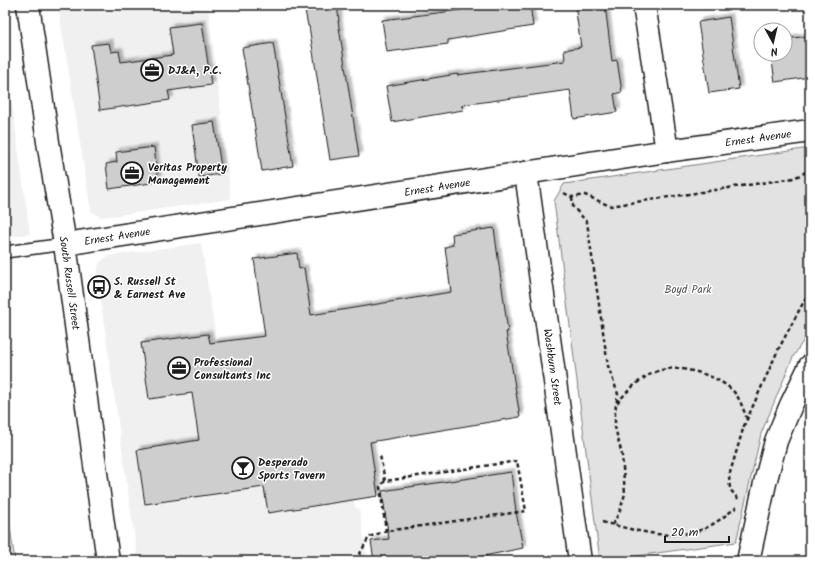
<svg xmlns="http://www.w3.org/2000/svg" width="815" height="566" font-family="Kalam,sans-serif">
  <defs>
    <filter id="shadow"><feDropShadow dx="3.5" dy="-3.5" stdDeviation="1" flood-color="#0004"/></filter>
  </defs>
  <rect width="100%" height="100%" fill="#fff"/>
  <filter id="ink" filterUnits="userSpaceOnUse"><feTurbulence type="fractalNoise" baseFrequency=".025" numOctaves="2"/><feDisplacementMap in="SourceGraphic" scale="8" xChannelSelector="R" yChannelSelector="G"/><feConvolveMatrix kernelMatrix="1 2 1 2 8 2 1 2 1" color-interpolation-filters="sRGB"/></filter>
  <g filter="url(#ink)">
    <g fill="#f0f0f0">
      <path d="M58,5H208L231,199L112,216L100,217L91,211Z"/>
      <path d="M5,53L30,234L5,237Z"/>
      <path d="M201,243L231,435L344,419L355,508H359L368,561H138L97,274L99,263L108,256Z"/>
    </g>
    <g fill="#e2e2e2" stroke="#7f7f7f">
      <path d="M810,148V330L793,357L761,434L736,542L600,561L554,201L564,184Z"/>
      <path d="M5,494L15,561H5Z"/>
    </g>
    <g fill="#cecece" stroke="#1c1c1c" filter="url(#shadow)">
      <path d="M304,5H337L339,21H338L359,156L330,160L309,26H308Z"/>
      <path d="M460,5H530L533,26L448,40V44L387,52L382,20L461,10Z"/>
      <path d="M575,5H605L612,61L617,60L622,92L614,94L617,112L574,119L570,90L462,105L463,110L392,122L386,86L457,74V75L565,61L564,50L581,47Z"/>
      <path d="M729,17L739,89L709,93L698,22Z"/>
      <path d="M202,23L211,85L168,91L170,100L100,110L91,45L109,43L111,52L119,51L121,62L173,55L169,27Z"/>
      <path d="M810,36V77L775,82L771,54H785V39Z"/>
      <path d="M273,43L293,166L262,171L242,48Z"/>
      <path d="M214,122L222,174L199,177L192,125Z"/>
      <path d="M154,147L158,182L109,189L106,164L117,162L116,152Z"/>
      <path d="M494,228L508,332H506L520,417L370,442L378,496L268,513L264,487L145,504L137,450L199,440L192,393L149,399L141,343L208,334L210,343L265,336L254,259L297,253L299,269L304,268L311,315L451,292L445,247L453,245L452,234Z"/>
      <path d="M511,472L516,512L523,548L460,561H374L371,541L389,539L382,491Z"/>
    </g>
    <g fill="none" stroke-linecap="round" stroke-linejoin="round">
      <g stroke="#1c1c1c" stroke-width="14">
        <path id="lane" d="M5,252L65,244"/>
      </g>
      <g stroke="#1c1c1c" stroke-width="25">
        <g id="street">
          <path d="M644,5L667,151"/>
          <path d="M526,173L580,561"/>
          <path d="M65,244L667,151L810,131"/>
          <path d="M748,561L765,483L776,441L791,405L810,366"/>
        </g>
      </g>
      <g stroke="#1c1c1c" stroke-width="25">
        <path id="secondary" d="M28,5L48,142L65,244L108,561"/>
      </g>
      <g stroke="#1c1c1c" stroke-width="2.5" stroke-dasharray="4 3" stroke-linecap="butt">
        <path d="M564,193L572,197L585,195L610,206L794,178L810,170"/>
        <path d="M572,197L573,207L587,222L608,366L618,394L615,411V427L622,455L625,494L620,510L613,525"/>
        <path d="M617,403C628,390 641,377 658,371C679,363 724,376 737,396C741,402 744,411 747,419"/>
        <path d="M385,481L380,487L386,531"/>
        <path d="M738,499L730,489L729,476L744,426L778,350L810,290"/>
        <path d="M602,522C635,530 670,542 703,529C714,525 727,514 737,507"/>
        <path d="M356,561L369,537L386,531L526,511L517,461L385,481L380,455"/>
      </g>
      <use href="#lane" stroke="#fff" stroke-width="11"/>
      <use href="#street" stroke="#fff" stroke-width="22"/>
      <use href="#secondary" stroke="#fff" stroke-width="22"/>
    </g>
  </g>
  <defs>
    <g id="office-ring" transform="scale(1.15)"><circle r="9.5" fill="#fff" stroke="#1c1c1c" stroke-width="1.5"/><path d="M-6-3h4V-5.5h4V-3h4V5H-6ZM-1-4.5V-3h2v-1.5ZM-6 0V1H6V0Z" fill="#1c1c1c"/></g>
    <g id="bus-ring" transform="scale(1.15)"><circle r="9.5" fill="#fff" stroke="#1c1c1c" stroke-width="1.5"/><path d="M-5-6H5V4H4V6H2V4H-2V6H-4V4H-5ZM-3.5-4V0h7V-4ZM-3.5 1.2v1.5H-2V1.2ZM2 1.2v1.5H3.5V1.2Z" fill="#1c1c1c"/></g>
    <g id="bar-ring" transform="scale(1.15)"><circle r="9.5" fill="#fff" stroke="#1c1c1c" stroke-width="1.5"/><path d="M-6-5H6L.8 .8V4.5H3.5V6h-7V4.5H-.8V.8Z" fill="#1c1c1c"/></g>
  </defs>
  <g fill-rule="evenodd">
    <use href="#office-ring" x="152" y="70"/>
    <use href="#office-ring" x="132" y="173"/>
    <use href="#bus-ring" x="99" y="287"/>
    <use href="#office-ring" x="179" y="368"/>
    <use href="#bar-ring" x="243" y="468"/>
  </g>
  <g text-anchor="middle" stroke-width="3" stroke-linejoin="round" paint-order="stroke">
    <g font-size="11" font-weight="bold" fill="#1c1c1c" stroke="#fff" text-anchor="start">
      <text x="168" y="74">DJ&amp;A, P.C.</text>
      <text x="148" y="171">Veritas Property<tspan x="148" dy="13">Management</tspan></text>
      <text x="114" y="285">S. Russell St<tspan x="114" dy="13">&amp; Earnest Ave</tspan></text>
      <text x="194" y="366">Professional<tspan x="194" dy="13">Consultants Inc</tspan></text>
      <text x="258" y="466">Desperado<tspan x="258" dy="13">Sports Tavern</tspan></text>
    </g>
    <g font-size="11" fill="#1c1c1c" stroke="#fff">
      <text transform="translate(758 138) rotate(-8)" y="4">Ernest Avenue</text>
      <text transform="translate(437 187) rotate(-9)" y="4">Ernest Avenue</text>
      <text transform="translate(117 236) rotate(-9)" y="4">Ernest Avenue</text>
      <text transform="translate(70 283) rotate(82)" y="4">South Russell Street</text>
      <text transform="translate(553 367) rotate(82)" y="4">Washburn Street</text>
    </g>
    <g font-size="11" fill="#575757" stroke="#fff">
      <text x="688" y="293">Boyd Park</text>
    </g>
  </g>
  <rect width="815" height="566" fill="none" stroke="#fff" stroke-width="20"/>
  <rect x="10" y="10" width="795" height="546" fill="none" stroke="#1c1c1c" stroke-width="1.5" filter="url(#ink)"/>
  <g transform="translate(773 42) rotate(172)"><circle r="19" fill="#ffffff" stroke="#a4a4a4"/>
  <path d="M0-3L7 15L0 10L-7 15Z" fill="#1c1c1c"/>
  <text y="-6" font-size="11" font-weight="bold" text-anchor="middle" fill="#1c1c1c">N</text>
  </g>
  <path d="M665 536v6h64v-6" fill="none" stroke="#1c1c1c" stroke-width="2"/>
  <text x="671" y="536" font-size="12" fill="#1c1c1c" stroke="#ffffff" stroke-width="3" paint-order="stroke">20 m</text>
</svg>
